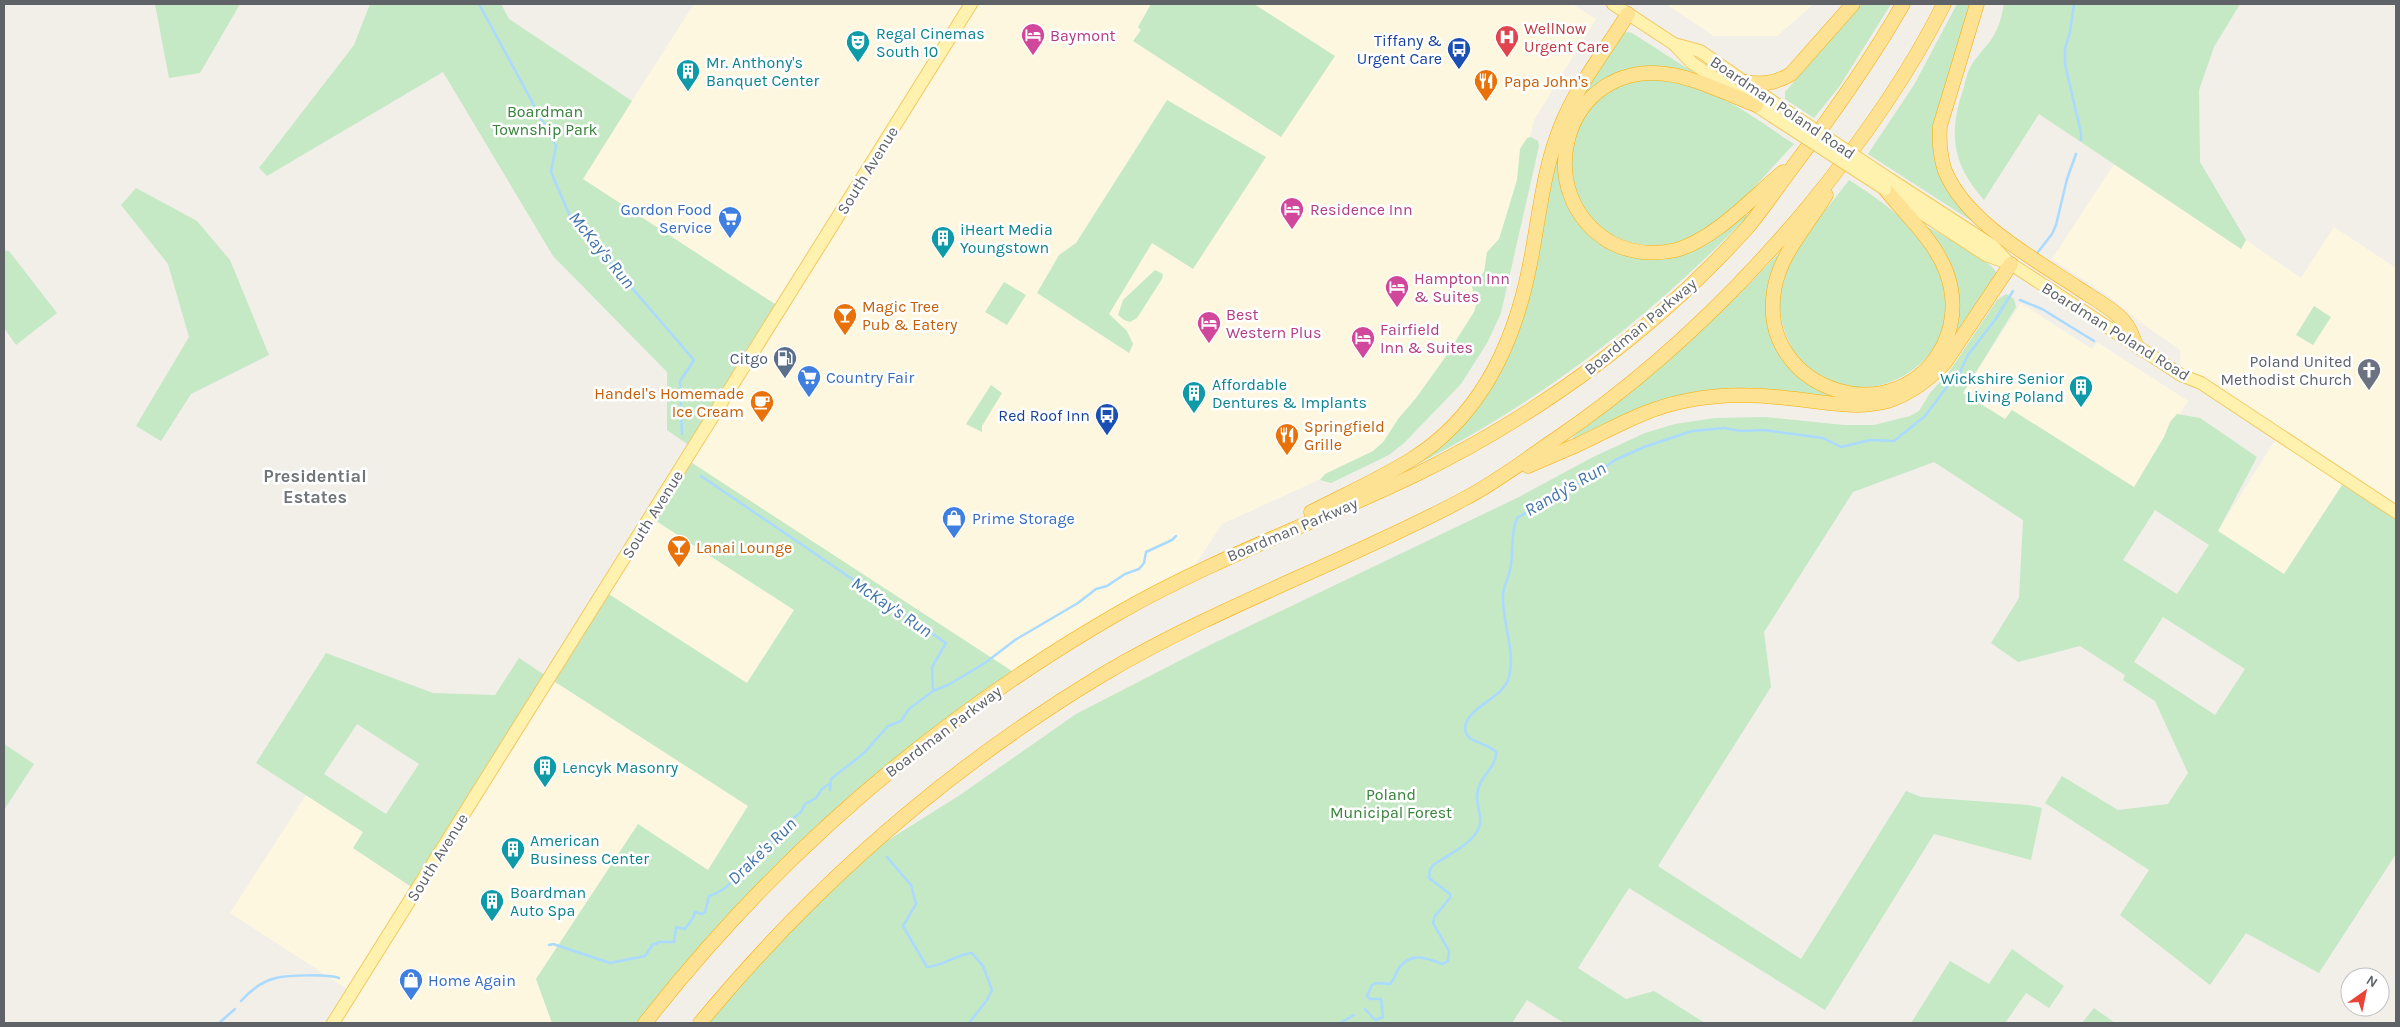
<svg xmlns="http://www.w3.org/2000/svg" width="2400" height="1027" font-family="Karla,sans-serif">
  <rect width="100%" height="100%" fill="#f1efe8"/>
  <g fill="#fef7e0">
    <path d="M694,4H1572L1596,19L1534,120L1506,244L1483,312L1387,445L1310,484L1222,524L1188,576L1018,675L686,459L781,308L582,179Z"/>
    <path d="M1666,4H1814L1777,36H1714Z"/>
    <path d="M2114,164L2241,248L2246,240L2301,278L2334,227L2396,268V512L2346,479L2284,574L2218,531L2279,434L2181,375L2180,350L2143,324L2107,295L2052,259Z"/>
    <path d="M2021,303L2092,349L2097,342L2188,401L2134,488L2012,410L2005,419L1963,393Z"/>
    <path d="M650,517L794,610L747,683L604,591Z"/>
    <path d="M549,678L748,806L708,870L638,825L536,979L552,1023H333L352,992L230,913L306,795L363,832L354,848Z"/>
  </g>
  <g fill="#c5e8c5" fill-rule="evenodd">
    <path d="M155,4H240L200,73L169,78Z"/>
    <path d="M370,4H501L509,19L632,101L583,179L781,308L693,448L667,430V372L553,256L443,72L267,176L259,168L354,45Z"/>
    <path d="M1151,4H1254L1335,56L1281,137L1133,41L1141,30L1138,27Z"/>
    <path d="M1862,4H1891L1839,87L1814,118L1785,99V92Z"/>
    <path d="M1957,4H1973L1935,147L1981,227L1868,154L1914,85Z"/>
    <path d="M2004,4H2240L2214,47L2199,90L2200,162L2246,240L2241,249L2039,114L1984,200C1954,166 1948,137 1962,93C1965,85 1966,75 1970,68C1976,55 1989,46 1995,33C2000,25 2002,13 2004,4Z"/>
    <path d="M1627,32L1632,33L1696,74L1695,77L1657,68L1579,104L1576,102L1622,34Z"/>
    <path d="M1647,78C1667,80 1689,84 1708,92C1738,104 1766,126 1794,144C1765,174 1731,219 1694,236C1651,256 1603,243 1580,202C1576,196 1575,187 1574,180C1567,152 1573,124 1595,104C1600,99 1607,90 1614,87C1625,83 1637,81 1647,78Z"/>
    <path d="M1167,100L1266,157L1193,269L1152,243L1109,314L1127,331L1133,344L1129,353L1037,293L1059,255L1076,243Z"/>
    <path d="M1531,137L1538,141L1539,146L1501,313L1487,343L1461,384L1404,443L1389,455L1331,483L1320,480L1325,474L1373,451L1384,441L1398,419L1416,398L1444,359L1474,312L1476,305L1472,287L1474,281L1484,272L1487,252L1499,239L1517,180L1520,149L1527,138Z"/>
    <path d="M1557,148H1560L1584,225L1653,256L1743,212L1748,216C1649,318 1543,400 1416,465L1415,462L1492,382Z"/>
    <path d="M1849,180C1885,203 1925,231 1942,272C1962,323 1928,376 1876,386C1866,388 1856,389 1846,387C1840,386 1834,382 1829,380C1811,372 1797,361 1789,342C1777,316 1777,293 1788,266C1798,241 1832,203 1849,180Z"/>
    <path d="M136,188L197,221L230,260L269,355L191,394L161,441L136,426L189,337L168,264L121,205Z"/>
    <path d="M1924,225C1940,234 1990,260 1997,273L1951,347L1956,320Z"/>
    <path d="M4,250L9,251L57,313L16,345L4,328Z"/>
    <path d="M1779,253L1782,255L1777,342L1838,395V399L1657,402L1611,420L1575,440L1573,437C1647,379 1715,322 1779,253Z"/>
    <path d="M1155,270L1163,274L1162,279L1137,318L1130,322L1124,320L1118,315L1123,300Z"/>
    <path d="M1004,282L1026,295L1007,325L985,312Z"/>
    <path d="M2006,294L2014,299L2016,307L1963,393L2005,419L2012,410L2134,487L2164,437L2170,422L2177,414L2200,418L2257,457L2218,531L2284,574L2346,479L2396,512V854L2319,973L2246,933L2210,985L2120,915L2149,870L2045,803L2062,776L2118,810L2168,804L2188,773L2155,701L2123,680L2125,675L2080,646L2018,662L1991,643L2019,598L2023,520L1934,462L1853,492L1764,632L1771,687L1658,866L1801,959L1906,791L1921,797L2029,805L2042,808L2031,860L1934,834L1825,1010L1629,888L1578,968L1626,999L1654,991L1705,1023H1564L1527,1000L1512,1023H700L844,868L960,795L1076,714L1212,644L1519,497L1593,457L1645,433L1675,424L1715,418L1765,417L1844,425H1874L1910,416L1919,411L1930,393L1949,372L1997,300ZM2155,510L2209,545L2177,594L2123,560ZM2163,617L2245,669L2215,715L2134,662Z"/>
    <path d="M2314,306L2331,317L2313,345L2296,335Z"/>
    <path d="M991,385L1002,393L982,426V432L966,424Z"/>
    <path d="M686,459L1018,675L831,821L645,1023H552L536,979L638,824L708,870L748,806L549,678L416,890L353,848L363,832L256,763L326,653L433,693L495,695L519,658L549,678L604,591L747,683L794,610L650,517ZM357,724L419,764L386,814L324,774Z"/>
    <path d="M4,744L34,764L4,810Z"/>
    <path d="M2012,949L2064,986L2049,1008L2026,993L2005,1023H1911L1950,961L1989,984Z"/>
    <path d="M2094,1008L2115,1023H2082Z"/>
  </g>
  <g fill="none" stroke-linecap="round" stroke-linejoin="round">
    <g stroke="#aadaff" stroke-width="2.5">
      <path d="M479,4L556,146L551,172L570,216L694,360L680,381L682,434"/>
      <path d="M2074,4L2070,32L2065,48V64L2081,133V140"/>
      <path d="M2038,252L2052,234L2056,225L2067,179L2076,154"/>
      <path d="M2020,300L2042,309L2094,341"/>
      <path d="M701,476L946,643L932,667L933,691L909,709L901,721L888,726L864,753L831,779L830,790"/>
      <path d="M933,691L948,685L985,663L1015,640L1078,603L1096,589L1107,586L1125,574L1139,569L1144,563L1146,552L1172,540L1176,536"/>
      <path d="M887,857L911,885L916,904L903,926L927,967C943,966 955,955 972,953L983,966L992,990L987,1000L969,1023"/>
      <path d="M549,945L553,944L610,963L645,956L653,944H657L658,942H674L676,927L685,929L693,918L695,912L702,914L705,912L709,896C719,893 728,887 734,879C739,874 742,867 749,865L752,856L757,855L786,824L801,812L805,804L816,798L822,789L829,784"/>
      <path d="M241,1001C250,991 263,981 276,978C288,975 328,974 339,978"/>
      <path d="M1365,1009L1375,1020L1383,1017L1381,999H1370L1367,996L1372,985L1376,983L1390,984C1394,980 1395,976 1397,971C1409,951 1424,957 1442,964L1448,961L1449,951L1433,923L1435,916L1450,898V894L1429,878L1430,870L1433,865C1449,854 1484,839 1480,817C1478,804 1474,795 1481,782C1486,772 1497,764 1496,752C1488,742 1465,744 1465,728C1466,708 1502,698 1508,680C1517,653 1502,624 1503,596C1503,587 1508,579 1510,570C1514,552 1510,535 1517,518L1591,477L1615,460L1644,447L1692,431L1724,428L1741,431L1764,430L1823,438L1841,447L1870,440L1894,441L1925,416L1949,384L1959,374L1968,355L1995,320L2013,291"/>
      <path d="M219,1023L235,1009"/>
      <path d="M1340,1023L1354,1015"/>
    </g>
    <g stroke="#f2c960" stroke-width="14">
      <g id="major">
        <path d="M1613,4L1674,44L1692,63L1772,116"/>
        <path d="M1674,44L1700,51L1779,106"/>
        <path d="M1891,180L1993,246L2007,261"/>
        <path d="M1892,194L1986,255L2011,264L2181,375L2201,383L2396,512"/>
        <path d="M333,1023L971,4"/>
      </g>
    </g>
    <g stroke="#f9ab00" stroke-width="15">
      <g id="highway">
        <path d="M1977,4L1940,126C1939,141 1940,156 1945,171C1967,223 2033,258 2078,288C2091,297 2117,311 2126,324C2131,330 2133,339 2136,345"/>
        <path d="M1745,82C1763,85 1776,83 1791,74L1853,4"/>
        <path d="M1756,105C1725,93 1689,74 1655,73C1562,71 1531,195 1610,242C1630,253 1654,255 1676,250C1714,240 1753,197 1783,172"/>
        <path d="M1826,195C1808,225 1779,255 1774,291C1758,392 1899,436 1944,344C1955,320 1955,295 1946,271C1934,240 1905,214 1885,189"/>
        <path d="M1528,466C1544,459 1561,452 1577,445C1614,428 1644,409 1685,401C1718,394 1752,394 1786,398C1819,401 1855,410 1888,401C1910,394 1928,380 1944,364L2011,264"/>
        <path d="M1311,512C1344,495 1380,479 1412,459C1481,416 1515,341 1530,264C1539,219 1543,171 1560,128C1576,87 1605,51 1628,14"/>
        <path d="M645,1023C775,857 935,719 1117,614C1214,558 1318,522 1417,474C1540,414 1656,329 1747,228C1763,209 1777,188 1792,168C1832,115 1870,62 1903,4"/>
        <path d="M700,1023C814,885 949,767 1102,675C1218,606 1346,562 1464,499C1493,484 1520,464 1547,445C1646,379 1731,299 1807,208C1860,144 1907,78 1944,4"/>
      </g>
    </g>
    <use href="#major" stroke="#fff2af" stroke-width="12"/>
    <use href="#highway" stroke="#fde293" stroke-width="14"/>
    <g stroke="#f2c960" stroke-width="14" stroke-linecap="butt">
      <g id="major-bridge">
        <path d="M1779,106L1891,180"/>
        <path d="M1772,116L1885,189"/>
      </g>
    </g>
    <use href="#major-bridge" stroke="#fff2af" stroke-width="12"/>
  </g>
  <defs>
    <g id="hotel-pin" transform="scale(1.25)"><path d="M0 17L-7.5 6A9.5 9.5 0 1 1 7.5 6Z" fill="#d1479c" stroke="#fff"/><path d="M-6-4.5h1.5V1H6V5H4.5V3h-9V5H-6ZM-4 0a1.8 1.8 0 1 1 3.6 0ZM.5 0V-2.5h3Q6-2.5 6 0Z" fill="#fff"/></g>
    <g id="hospital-pin" transform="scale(1.25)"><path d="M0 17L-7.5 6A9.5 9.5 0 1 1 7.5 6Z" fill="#e0444e" stroke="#fff"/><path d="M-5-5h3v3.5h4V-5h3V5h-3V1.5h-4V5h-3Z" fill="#fff"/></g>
    <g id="theatre-pin" transform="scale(1.25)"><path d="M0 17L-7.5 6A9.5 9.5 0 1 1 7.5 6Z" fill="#0f9aa8" stroke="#fff"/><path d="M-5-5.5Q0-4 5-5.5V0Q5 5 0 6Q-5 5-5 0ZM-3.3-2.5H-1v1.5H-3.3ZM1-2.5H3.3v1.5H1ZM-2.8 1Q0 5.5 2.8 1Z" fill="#fff"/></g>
    <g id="bus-pin" transform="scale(1.25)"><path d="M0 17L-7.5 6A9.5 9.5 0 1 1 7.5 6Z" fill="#1a4fb4" stroke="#fff"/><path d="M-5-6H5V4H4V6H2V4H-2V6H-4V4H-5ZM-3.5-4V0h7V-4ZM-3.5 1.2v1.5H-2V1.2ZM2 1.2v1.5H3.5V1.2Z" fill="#fff"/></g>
    <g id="building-pin" transform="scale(1.25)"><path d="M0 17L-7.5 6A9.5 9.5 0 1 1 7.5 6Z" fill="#0f9aa8" stroke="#fff"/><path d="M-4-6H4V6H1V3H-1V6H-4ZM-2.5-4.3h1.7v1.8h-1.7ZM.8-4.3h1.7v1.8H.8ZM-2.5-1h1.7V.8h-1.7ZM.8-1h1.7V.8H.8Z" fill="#fff"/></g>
    <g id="restaurant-pin" transform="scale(1.25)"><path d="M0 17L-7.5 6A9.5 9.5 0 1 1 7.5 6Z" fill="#e8710a" stroke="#fff"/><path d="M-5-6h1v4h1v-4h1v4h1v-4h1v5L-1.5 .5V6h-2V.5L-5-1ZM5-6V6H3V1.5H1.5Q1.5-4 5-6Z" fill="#fff"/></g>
    <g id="supermarket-pin" transform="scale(1.25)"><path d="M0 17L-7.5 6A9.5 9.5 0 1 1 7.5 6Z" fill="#3f7fe0" stroke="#fff"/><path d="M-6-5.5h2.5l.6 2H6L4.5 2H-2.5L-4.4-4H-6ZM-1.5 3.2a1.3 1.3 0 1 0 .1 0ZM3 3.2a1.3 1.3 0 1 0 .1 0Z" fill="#fff"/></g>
    <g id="bar-pin" transform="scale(1.25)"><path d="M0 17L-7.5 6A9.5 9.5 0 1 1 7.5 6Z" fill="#e8710a" stroke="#fff"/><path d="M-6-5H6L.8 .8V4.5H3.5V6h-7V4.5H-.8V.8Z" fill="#fff"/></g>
    <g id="fuel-pin" transform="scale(1.25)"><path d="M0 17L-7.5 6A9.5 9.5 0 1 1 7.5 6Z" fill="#5c6f8a" stroke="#fff"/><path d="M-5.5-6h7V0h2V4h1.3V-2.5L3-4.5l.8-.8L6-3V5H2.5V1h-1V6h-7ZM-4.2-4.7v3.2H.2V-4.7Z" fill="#fff"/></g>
    <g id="church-pin" transform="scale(1.25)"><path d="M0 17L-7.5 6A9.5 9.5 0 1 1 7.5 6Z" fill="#6b7280" stroke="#fff"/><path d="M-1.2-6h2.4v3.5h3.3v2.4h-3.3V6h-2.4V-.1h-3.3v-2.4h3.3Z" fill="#fff"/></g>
    <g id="cafe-pin" transform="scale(1.25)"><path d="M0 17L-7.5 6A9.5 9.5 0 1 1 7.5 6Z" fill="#e8710a" stroke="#fff"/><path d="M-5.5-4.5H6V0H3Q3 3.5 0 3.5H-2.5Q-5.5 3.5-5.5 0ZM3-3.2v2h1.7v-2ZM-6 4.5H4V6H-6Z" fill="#fff"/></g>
    <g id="shop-pin" transform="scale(1.25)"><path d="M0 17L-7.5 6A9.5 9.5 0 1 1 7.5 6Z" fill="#3f7fe0" stroke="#fff"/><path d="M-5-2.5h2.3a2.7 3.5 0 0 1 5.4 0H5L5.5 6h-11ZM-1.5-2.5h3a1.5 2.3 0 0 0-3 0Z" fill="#fff"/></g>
  </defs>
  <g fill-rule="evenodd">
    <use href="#hotel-pin" x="1033" y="35"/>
    <use href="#hospital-pin" x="1507" y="37"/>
    <use href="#theatre-pin" x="858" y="42"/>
    <use href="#bus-pin" x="1459" y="49"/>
    <use href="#building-pin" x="688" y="71"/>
    <use href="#restaurant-pin" x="1486" y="81"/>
    <use href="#hotel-pin" x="1292" y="209"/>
    <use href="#supermarket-pin" x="730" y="218"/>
    <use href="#building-pin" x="943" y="238"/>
    <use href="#hotel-pin" x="1397" y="287"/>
    <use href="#bar-pin" x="845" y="315"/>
    <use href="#hotel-pin" x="1209" y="323"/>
    <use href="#hotel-pin" x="1363" y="338"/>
    <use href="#fuel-pin" x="785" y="358"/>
    <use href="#church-pin" x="2369" y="370"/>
    <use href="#supermarket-pin" x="809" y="377"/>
    <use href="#building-pin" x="2081" y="387"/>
    <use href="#building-pin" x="1194" y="393"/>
    <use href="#cafe-pin" x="762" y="402"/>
    <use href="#bus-pin" x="1107" y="415"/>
    <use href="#restaurant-pin" x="1287" y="435"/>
    <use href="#shop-pin" x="954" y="518"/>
    <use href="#bar-pin" x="679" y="547"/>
    <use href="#building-pin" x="545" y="767"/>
    <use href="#building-pin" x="513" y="849"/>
    <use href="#building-pin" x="492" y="901"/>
    <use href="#shop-pin" x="411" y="980"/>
  </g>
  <g text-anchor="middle" stroke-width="5" stroke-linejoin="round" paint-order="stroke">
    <g font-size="16" fill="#be3a42" stroke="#fff" text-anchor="start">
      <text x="1524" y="34">WellNow<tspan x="1524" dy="18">Urgent Care</tspan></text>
    </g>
    <g font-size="16" fill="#0d838f" stroke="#fff" text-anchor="start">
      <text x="876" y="39">Regal Cinemas<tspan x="876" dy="18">South 10</tspan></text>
      <text x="706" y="68">Mr. Anthony's<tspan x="706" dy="18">Banquet Center</tspan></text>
      <text x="960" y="235">iHeart Media<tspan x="960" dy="18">Youngstown</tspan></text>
      <text x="2064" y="384" text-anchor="end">Wickshire Senior<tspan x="2064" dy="18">Living Poland</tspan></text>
      <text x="1212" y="390">Affordable<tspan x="1212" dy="18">Dentures &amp; Implants</tspan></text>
      <text x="562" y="773">Lencyk Masonry</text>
      <text x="530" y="846">American<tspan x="530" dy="18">Business Center</tspan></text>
      <text x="510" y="898">Boardman<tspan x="510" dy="18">Auto Spa</tspan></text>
    </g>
    <g font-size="16" fill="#b23c85" stroke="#fff" text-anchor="start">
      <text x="1050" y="41">Baymont</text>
      <text x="1310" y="215">Residence Inn</text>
      <text x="1414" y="284">Hampton Inn<tspan x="1414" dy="18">&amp; Suites</tspan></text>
      <text x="1226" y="320">Best<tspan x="1226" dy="18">Western Plus</tspan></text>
      <text x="1380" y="335">Fairfield<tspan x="1380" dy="18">Inn &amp; Suites</tspan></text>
    </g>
    <g font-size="16" fill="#164399" stroke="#fff" text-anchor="end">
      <text x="1442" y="46">Tiffany &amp;<tspan x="1442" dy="18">Urgent Care</tspan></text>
      <text x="1090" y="421">Red Roof Inn</text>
    </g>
    <g font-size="16" fill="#c56008" stroke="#fff" text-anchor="start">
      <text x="1504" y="87">Papa John's</text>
      <text x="862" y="312">Magic Tree<tspan x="862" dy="18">Pub &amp; Eatery</tspan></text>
      <text x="744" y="399" text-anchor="end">Handel's Homemade<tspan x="744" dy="18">Ice Cream</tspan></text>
      <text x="1304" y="432">Springfield<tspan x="1304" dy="18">Grille</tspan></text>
      <text x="696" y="553">Lanai Lounge</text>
    </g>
    <g font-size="16" fill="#5f6368" stroke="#fff">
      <text transform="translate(1783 107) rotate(34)" y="6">Boardman Poland Road</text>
      <text transform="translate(867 170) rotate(-58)" y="6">South Avenue</text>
      <text transform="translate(1640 326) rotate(-40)" y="6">Boardman Parkway</text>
      <text transform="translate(2116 331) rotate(32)" y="6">Boardman Poland Road</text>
      <text transform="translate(652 514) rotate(-58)" y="6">South Avenue</text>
      <text transform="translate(1292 529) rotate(-23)" y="6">Boardman Parkway</text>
      <text transform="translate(943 731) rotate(-37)" y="6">Boardman Parkway</text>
      <text transform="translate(437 857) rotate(-58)" y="6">South Avenue</text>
    </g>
    <g font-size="16" fill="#348238" stroke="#fff">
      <text x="545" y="117">Boardman<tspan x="545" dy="18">Township Park</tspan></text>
      <text x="1391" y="800">Poland<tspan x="1391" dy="18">Municipal Forest</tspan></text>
    </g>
    <g font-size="16" fill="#366cbe" stroke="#fff" text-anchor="start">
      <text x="712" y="215" text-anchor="end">Gordon Food<tspan x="712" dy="18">Service</tspan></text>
      <text x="826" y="383">Country Fair</text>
      <text x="972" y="524">Prime Storage</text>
      <text x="428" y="986">Home Again</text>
    </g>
    <g font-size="16" fill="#4e5e75" stroke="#fff" text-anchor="end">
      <text x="768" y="364">Citgo</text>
    </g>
    <g font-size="16" fill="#5b616d" stroke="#fff" text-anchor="end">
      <text x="2352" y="367">Poland United<tspan x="2352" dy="18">Methodist Church</tspan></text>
    </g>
    <g font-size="18" font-style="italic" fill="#4174aa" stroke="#fff">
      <text transform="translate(602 250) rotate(51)" y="6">McKay's Run</text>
      <text transform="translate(1565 489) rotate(-30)" y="6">Randy's Run</text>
      <text transform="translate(892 607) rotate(34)" y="6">McKay's Run</text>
      <text transform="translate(762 851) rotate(-44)" y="6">Drake's Run</text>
    </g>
    <g font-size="18" font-weight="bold" fill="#70757a" stroke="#fff">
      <text x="315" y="482">Presidential<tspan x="315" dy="21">Estates</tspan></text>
    </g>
  </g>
  <rect width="2400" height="1027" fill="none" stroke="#5f6368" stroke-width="10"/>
  <g transform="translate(2365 992) rotate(33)"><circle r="24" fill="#ffffff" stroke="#bfc1c3"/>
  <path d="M0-4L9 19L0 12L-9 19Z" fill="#ea4335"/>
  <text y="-8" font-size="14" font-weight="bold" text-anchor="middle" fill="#5f6368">N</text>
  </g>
</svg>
